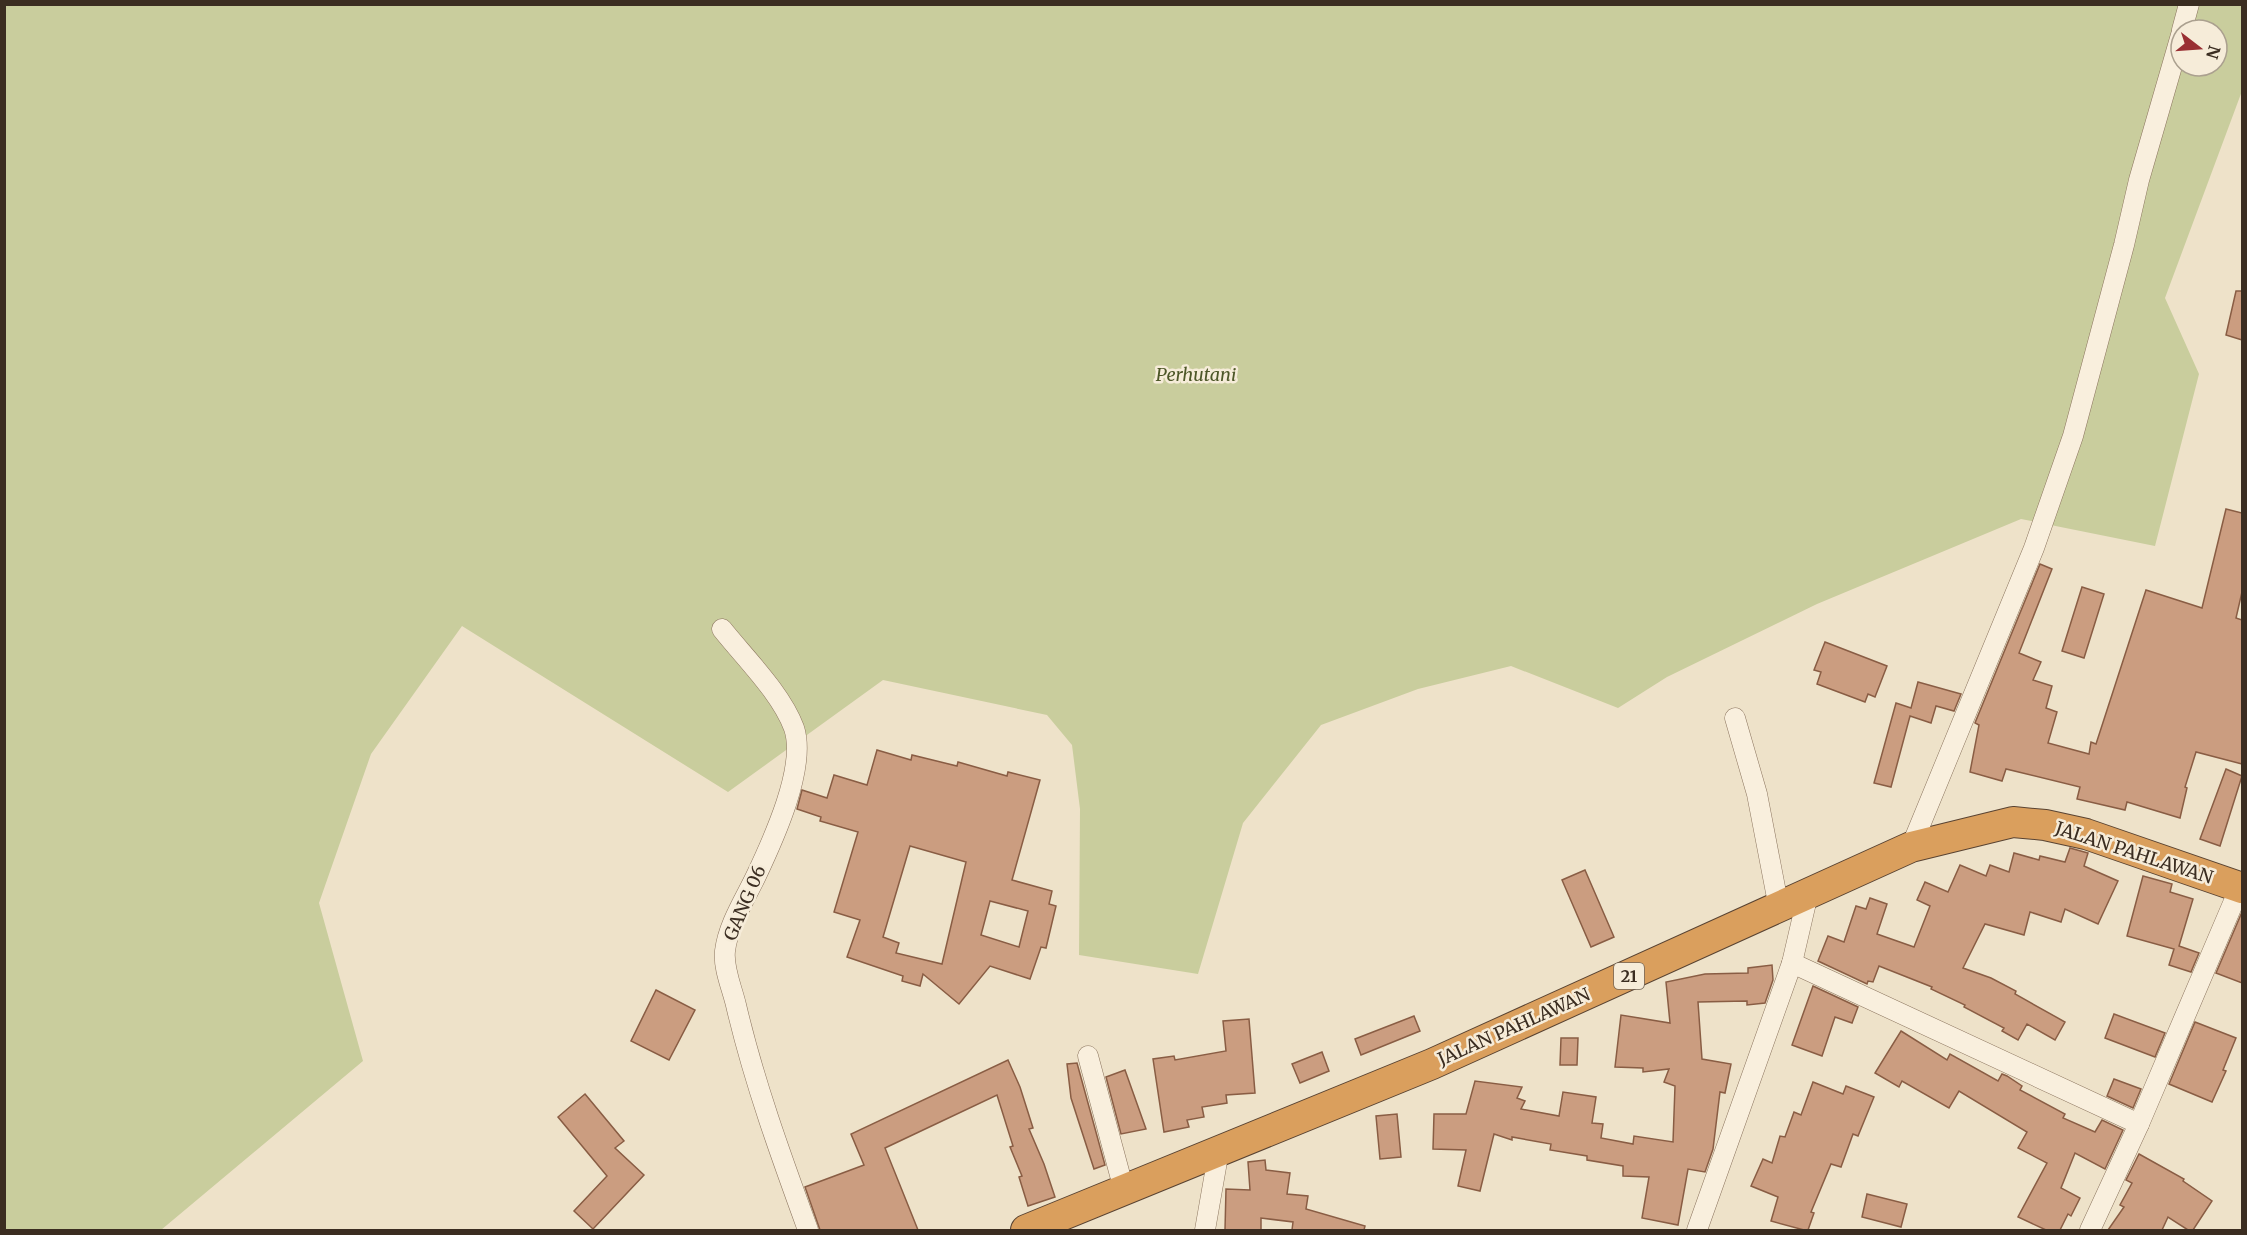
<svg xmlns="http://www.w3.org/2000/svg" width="2247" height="1235" font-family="Merriweather,serif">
  <rect width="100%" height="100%" fill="#eee2c9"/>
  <path fill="#c9cd9d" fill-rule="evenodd" d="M5,5H2242V91L2165,298L2199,374L2155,546L2021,519L1817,604L1667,677L1618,708L1511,666L1418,689L1321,725L1243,823L1198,974L1079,955L1080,809L1072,745L1047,715L883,680L728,792L462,626L371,754L319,903L363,1061L161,1230H5ZM2181,30H2217V66H2181Z"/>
  <g fill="#cb9d80" stroke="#895d44" stroke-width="1.5" fill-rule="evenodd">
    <path d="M2236,291H2242V340L2226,335Z"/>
    <path d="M2226,509L2242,513V592L2236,618L2242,620V764L2196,752L2185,787L2187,788L2180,818L2127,802L2125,810L2077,799L2080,787L2006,769L2002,781L1970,772L1979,725L1975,723L2040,564L2052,569L2019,653L2041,662L2033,680L2052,686L2046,708L2057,712L2048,743L2089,754L2091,742L2096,744L2146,590L2202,608Z"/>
    <path d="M2082,587L2104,594L2084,658L2062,651Z"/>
    <path d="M1825,642L1887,666L1875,697L1868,694L1865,702L1817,684L1821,672L1814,670Z"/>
    <path d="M1918,682L1961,694L1954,711L1936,706L1931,723L1910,716L1891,787L1874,783L1896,703L1911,708Z"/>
    <path d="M877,750L911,760L912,755L957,766L958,762L1007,776L1008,772L1040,780L1012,880L1052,891L1049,904L1056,906L1046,948L1041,947L1030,979L990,966L959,1004L923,974L920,986L902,981L903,976L847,957L860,920L834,912L858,832L820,821L821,817L797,809L802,790L827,798L834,775L867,785ZM910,846L966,862L942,964L896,953L899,943L883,937ZM990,901L1028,911L1019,947L981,935Z"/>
    <path d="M2226,769L2242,776L2220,846L2200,839Z"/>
    <path d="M2070,848L2088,853L2084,866L2118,881L2098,924L2065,909L2061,922L2030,912L2024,935L1985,924L1963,968L1991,978L2016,991L2015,994L2065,1022L2055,1040L2027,1024L2018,1040L2002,1031L2004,1028L1964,1007L1965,1005L1931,989L1932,987L1879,966L1873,982L1868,981L1867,984L1818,961L1828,936L1844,942L1856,906L1866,909L1870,898L1887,904L1877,934L1914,947L1930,906L1917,900L1925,882L1948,892L1960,865L1986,876L1990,865L2009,872L2014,853L2039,860L2040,856L2065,862Z"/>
    <path d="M1585,870L1614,937L1591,947L1562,880Z"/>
    <path d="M2143,876L2172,884L2170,892L2193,899L2179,946L2199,953L2191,972L2169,965L2174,949L2127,936Z"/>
    <path d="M2242,912V983L2216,973Z"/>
    <path d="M1772,965L1773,980L1765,1003L1747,1005V1001L1698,1002L1702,1059L1731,1064L1725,1093L1720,1092L1713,1149L1705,1172L1688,1169L1678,1225L1642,1218L1649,1177L1623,1176V1166L1587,1160V1156L1550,1150L1551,1144L1512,1137V1140L1494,1134L1480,1191L1458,1186L1466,1150L1433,1149L1434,1114H1466L1475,1081L1522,1087L1517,1098L1525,1101L1521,1109L1559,1116L1563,1092L1596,1097L1592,1123L1603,1124L1601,1138L1633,1144L1634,1136L1673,1142L1675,1086L1664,1082L1669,1069L1643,1072V1068L1615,1067L1621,1015L1670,1023L1666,982L1705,974L1748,973V968Z"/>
    <path d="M1813,986L1858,1007L1852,1023L1835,1017L1822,1056L1792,1045Z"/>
    <path d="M656,990L695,1010L669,1060L631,1041Z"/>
    <path d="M2114,1014L2165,1033L2155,1057L2105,1038Z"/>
    <path d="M1414,1016L1420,1031L1361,1055L1355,1039Z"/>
    <path d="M1249,1019L1255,1093L1226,1095L1227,1103L1202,1107L1204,1117L1187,1120L1189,1127L1164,1132L1153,1059L1174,1056L1175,1060L1226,1051L1223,1021Z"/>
    <path d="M2195,1022L2236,1038L2223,1070L2226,1071L2212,1102L2169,1084Z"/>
    <path d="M1901,1031L1947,1060L1950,1054L1998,1081L2002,1074L2007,1076L2022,1086L2020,1090L2065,1114L2063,1118L2095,1132L2102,1120L2123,1130L2105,1169L2075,1153L2061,1188L2080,1198L2071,1216L2068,1214L2060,1230H2046L2018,1217L2047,1163L2018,1148L2027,1132L1959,1091L1949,1108L1902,1081L1899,1087L1875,1073Z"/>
    <path d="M1561,1038H1578L1577,1065H1560Z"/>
    <path d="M1322,1052L1329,1071L1300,1083L1292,1064Z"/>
    <path d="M1008,1060L1020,1087L1033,1128L1029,1129L1044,1164L1055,1197L1028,1206L1019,1177L1022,1176L1010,1147L1013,1146L997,1095L885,1148L918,1230H820L805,1187L864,1165L851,1134Z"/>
    <path d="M1077,1063L1105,1165L1094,1169L1071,1098L1067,1064Z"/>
    <path d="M1125,1070L1146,1129L1121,1134L1106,1077Z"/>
    <path d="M2114,1079L2141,1089L2133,1108L2107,1096Z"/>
    <path d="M1813,1082L1843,1094L1846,1086L1874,1097L1858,1136L1853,1134L1841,1167L1831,1164L1811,1212L1814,1213L1808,1230H1804L1771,1221L1778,1197L1751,1186L1763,1159L1772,1163L1780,1136L1785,1137L1794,1112L1801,1115Z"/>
    <path d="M585,1094L624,1141L615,1148L644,1175L593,1229L574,1211L607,1176L558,1117Z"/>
    <path d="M1397,1114L1401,1157L1380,1159L1376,1116Z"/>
    <path d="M2139,1154L2184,1179L2183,1181L2212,1201L2193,1230H2188L2168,1217L2162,1230H2108L2124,1207L2120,1205L2132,1183L2126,1180Z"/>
    <path d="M1265,1160L1266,1170L1290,1173L1287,1194L1308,1196L1306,1209L1365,1226L1364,1230H1292L1293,1222L1261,1218V1230H1225L1226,1189L1250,1190L1248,1162Z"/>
    <path d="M1867,1194L1907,1204L1901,1227L1862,1217Z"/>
  </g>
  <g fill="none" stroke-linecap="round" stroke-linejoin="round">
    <g stroke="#8b745e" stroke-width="21">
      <g id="minor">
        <path d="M2182,30L2189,4"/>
        <path d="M722,629C745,658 781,693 794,728C807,767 773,840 756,876C745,899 728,925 725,951C723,968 732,988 736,1005C754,1082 781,1156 808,1230"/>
        <path d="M1735,718L1757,794L1779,908"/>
        <path d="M1911,847L2034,548L2073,436L2124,245L2139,180L2181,35"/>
        <path d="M1792,963L2139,1124"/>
        <path d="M1088,1056L1124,1190"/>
        <path d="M1205,1230L1219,1150"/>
        <path d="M1697,1230L1792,963L1808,894"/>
        <path d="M2090,1230L2139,1124L2240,887"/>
      </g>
    </g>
    <g stroke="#594332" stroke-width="32">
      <path id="highway" d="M1026,1230L1432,1064L1911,847L2013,822L2045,825L2086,834L2242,888"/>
    </g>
    <use href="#minor" stroke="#f9efdd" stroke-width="20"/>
    <use href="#highway" stroke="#da9f5d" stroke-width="30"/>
  </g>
  <g text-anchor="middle" stroke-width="5" stroke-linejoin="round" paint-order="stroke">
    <rect fill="#f6ecd9" stroke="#736658" stroke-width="1.5" x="1614" y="963" width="30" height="26" rx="4.5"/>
    <g font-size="16" font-weight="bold" fill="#3b2d21">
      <text x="1629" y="982">21</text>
    </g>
    <g font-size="18" font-style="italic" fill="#4d5728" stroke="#f6ecd9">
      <text x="1196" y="381">Perhutani</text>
    </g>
    <g font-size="18" fill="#3b2d21" stroke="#f6ecd9">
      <text transform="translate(2134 853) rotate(18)" y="6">JALAN PAHLAWAN</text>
      <text transform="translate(745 903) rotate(-67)" y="6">GANG 06</text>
      <text transform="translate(1514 1027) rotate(-24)" y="6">JALAN PAHLAWAN</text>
    </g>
  </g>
  <rect width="2247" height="1235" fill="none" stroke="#3b2d21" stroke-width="12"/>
  <g transform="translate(2199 48) rotate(107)"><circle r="28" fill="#f6ecd9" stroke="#aba08f" stroke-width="1.5"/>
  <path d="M0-4.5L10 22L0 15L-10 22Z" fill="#992f33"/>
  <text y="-9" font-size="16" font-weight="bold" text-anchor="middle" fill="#3b2d21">N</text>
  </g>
</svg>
